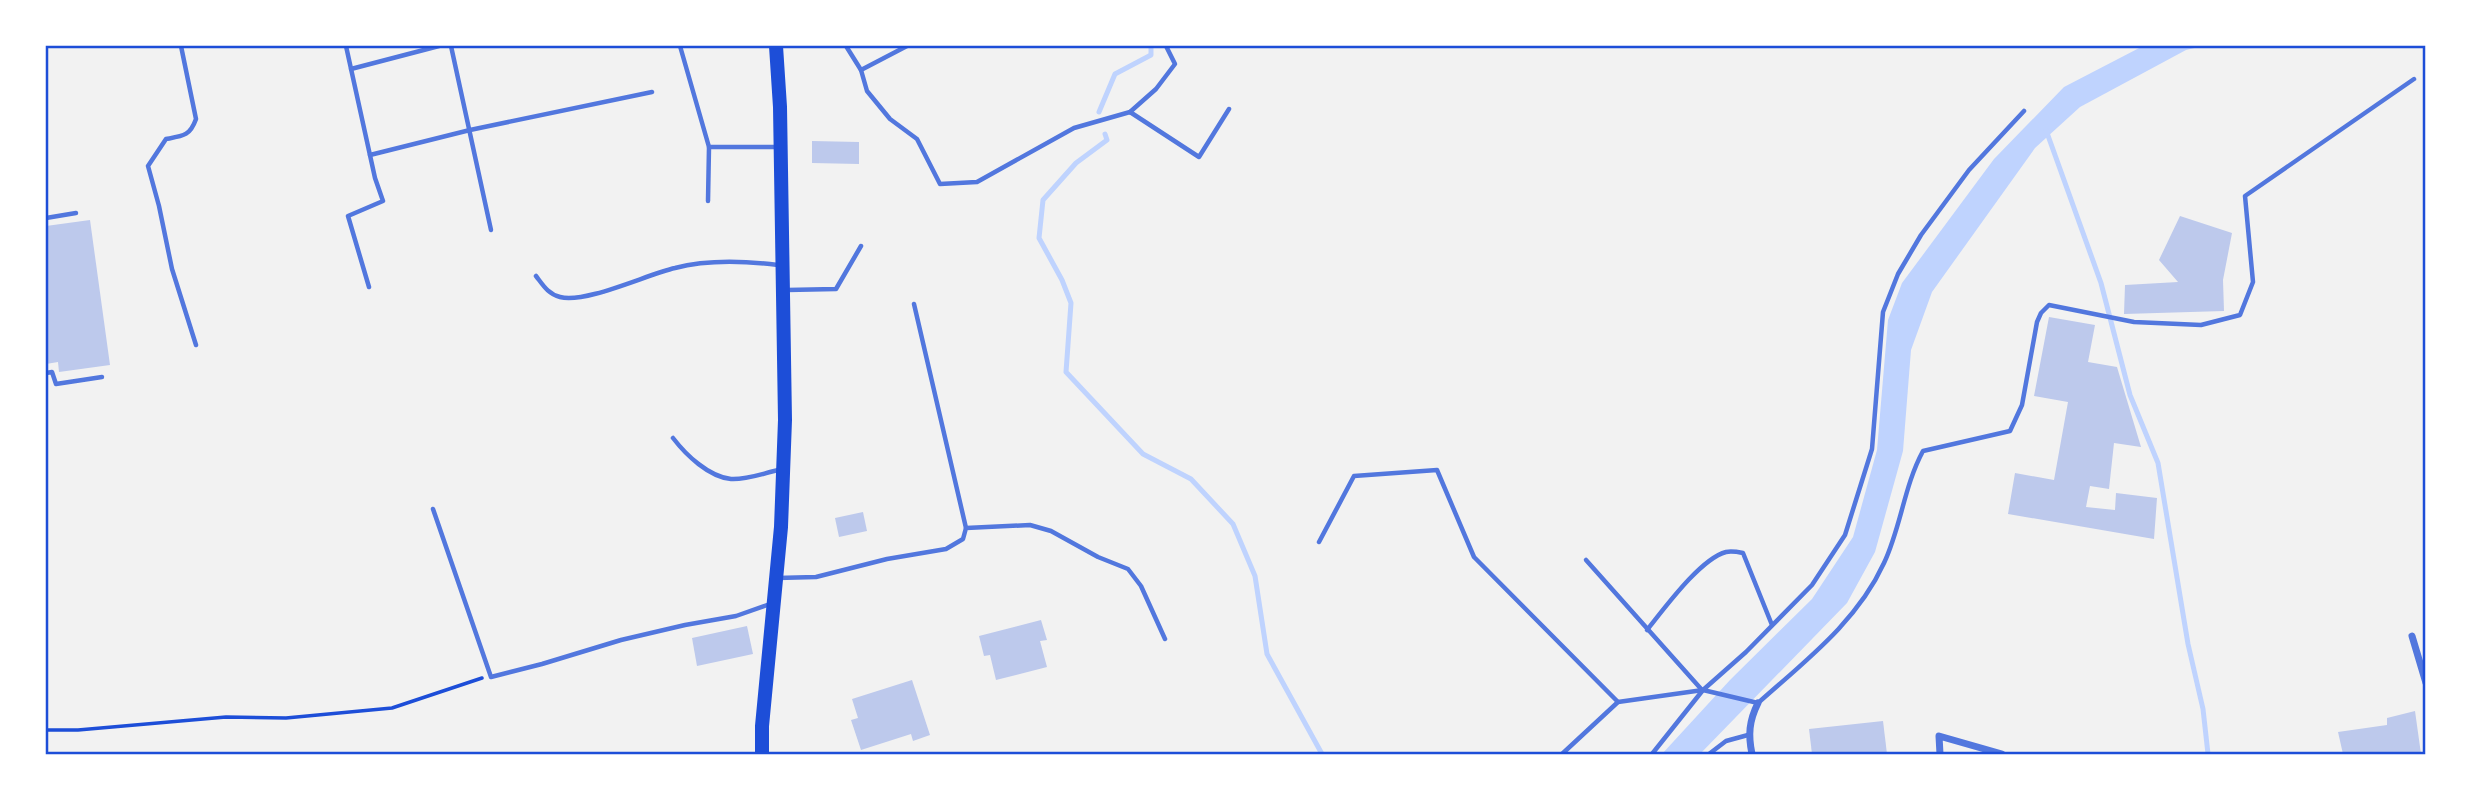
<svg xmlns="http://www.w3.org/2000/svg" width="2471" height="800" font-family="Lora,serif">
  <rect width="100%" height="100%" fill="#f2f2f2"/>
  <path fill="#bfd3fe" d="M2143,46H2203L2186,50L2080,107L2035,148L1932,292L1911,350L1903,451L1875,552L1847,603L1700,754H1662L1730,680L1812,599L1853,537L1877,450L1888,320L1902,283L1994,159L2064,87Z"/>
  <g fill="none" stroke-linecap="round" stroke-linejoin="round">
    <g stroke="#bfd3fe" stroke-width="5">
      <path d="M1099,112L1115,74L1151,55V46"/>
      <path d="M2046,130L2101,283L2130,395L2158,463L2188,644L2203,709L2208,754"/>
      <path d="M1105,134L1107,140L1076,163L1043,200L1039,238L1062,280L1071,303L1066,372L1143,454L1191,479L1233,524L1255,576L1267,654L1322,754"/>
    </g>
  </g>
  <g fill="#bdc9ec">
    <path d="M812,141L859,142V164L812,163Z"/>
    <path d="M2180,216L2232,233L2223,280L2224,311L2124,314L2125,285L2178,282L2159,260Z"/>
    <path d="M90,220L110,365L59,372L58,362L46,364V226Z"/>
    <path d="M2049,317L2095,325L2088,362L2117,367L2141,447L2114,443L2109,489L2090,486L2086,507L2115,510L2116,493L2157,498L2154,539L2008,514L2015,473L2054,480L2068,402L2034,396Z"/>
    <path d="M863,512L867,531L839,537L835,518Z"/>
    <path d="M1041,620L1047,640L1040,641L1047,667L996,680L990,655L984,656L979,636Z"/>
    <path d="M747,626L753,654L697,666L692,638Z"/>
    <path d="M912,680L930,735L913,741L911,734L861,750L851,720L858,718L852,699Z"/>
    <path d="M2415,711L2421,754H2343L2338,732L2387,725V718Z"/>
    <path d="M1883,721L1887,754H1812L1809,729Z"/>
  </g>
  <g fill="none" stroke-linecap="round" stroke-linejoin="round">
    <path stroke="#1d4ed8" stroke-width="3.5" d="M46,730H78L226,717L286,718L392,708L482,678"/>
    <g stroke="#5277de" stroke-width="4.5">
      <path d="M181,46L196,119C190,136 183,136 166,139L148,166L159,206L172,269L196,345"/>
      <path d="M346,46L375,178L383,201L348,216L369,287"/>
      <path d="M451,46L491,230"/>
      <path d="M680,46L709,147"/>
      <path d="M846,46L861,70L907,46"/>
      <path d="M351,69L439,46"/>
      <path d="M861,70L867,91L890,119L917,139L940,184L977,182L1074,128L1130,112L1199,157L1229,109"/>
      <path d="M1130,112L1156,89L1175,64L1166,46"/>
      <path d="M370,155L470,130L652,92"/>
      <path d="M708,201L709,147H779"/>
      <path d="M46,218L76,213"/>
      <path d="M536,276C543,285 548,294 560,297C585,304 648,274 675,268C709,259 745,261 778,265"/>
      <path d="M787,290L836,289L861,246"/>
      <path d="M914,304L966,528"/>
      <path d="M46,373L52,372L56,384L102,377"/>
      <path d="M673,438C686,455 709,477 731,479C746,480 764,473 779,470"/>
      <path d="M433,509L491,677L542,664L621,640L685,625L736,616L770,604"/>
      <path d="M1319,542L1354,476L1437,470L1474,557L1618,702"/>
      <path d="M1586,560L1702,690"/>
      <path d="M777,578L816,577L887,559L946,549L963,539L966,528L1030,525L1051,531L1098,557L1128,569L1141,586L1165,639"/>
      <path d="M1647,630C1664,609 1700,559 1726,552C1731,551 1738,552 1743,553L1772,625"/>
      <path d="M1562,754L1618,702L1703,690L1758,703C1805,661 1857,622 1884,563C1901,527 1904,486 1923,451L2010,431L2022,405L2037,322L2041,313L2049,305L2134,322L2201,325L2240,315L2253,282L2245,196L2414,79"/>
      <path d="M1652,754L1703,690L1746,652L1812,585L1845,535L1872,449L1883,312L1898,274L1921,235L1969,170L2024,111"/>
      <path d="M1709,754L1726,741L1748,735"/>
    </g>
    <g stroke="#5277de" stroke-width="7">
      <path d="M2412,636L2426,683"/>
      <path d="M1752,754C1748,735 1749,721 1758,703"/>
      <path d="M1940,754L1939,736L2002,754"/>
    </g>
    <path stroke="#1d4ed8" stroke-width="14" d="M762,754V726L781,527L785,420L780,107L776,46"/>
  </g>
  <rect width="2471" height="800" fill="none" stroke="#ffffff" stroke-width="94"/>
  <rect x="47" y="47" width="2377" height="706" fill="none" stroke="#1d4ed8" stroke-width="2.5"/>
</svg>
